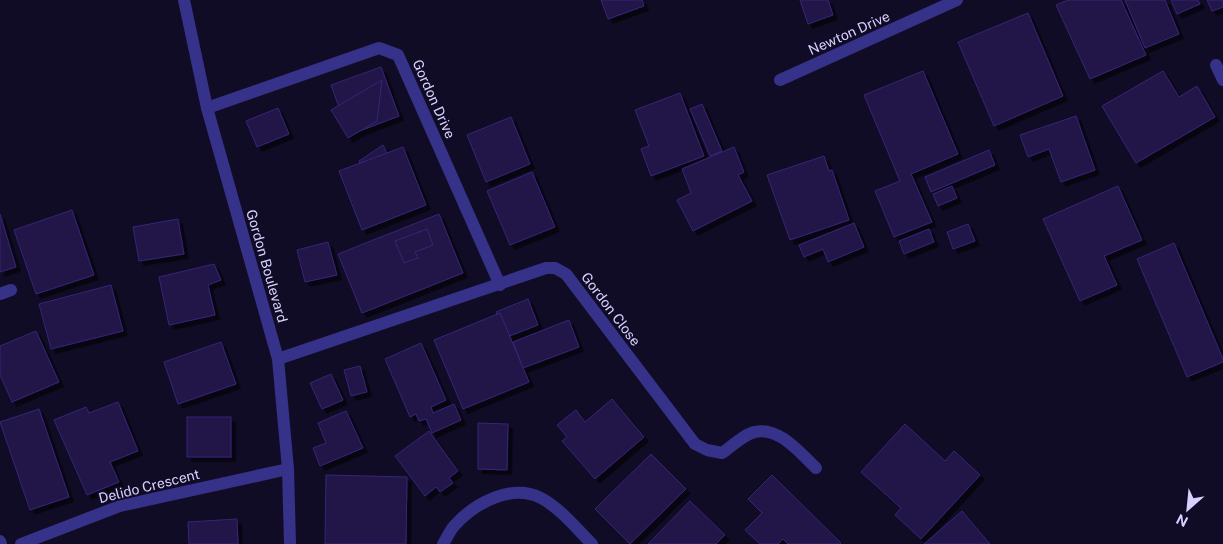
<svg xmlns="http://www.w3.org/2000/svg" width="1223" height="544" font-family="'Public Sans',sans-serif">
  <defs>
    <filter id="shadow"><feDropShadow dx="4.5" dy="4.5" stdDeviation="0" flood-color="#0009"/></filter>
  </defs>
  <rect width="100%" height="100%" fill="#110c26"/>
  <g fill="#211649" stroke="#362677" filter="url(#shadow)">
    <path d="M601,0H642L644,6L608,19Z"/>
    <path d="M800,0H828L833,15L808,24Z"/>
    <path d="M1068,0H1121L1146,55L1090,79L1056,5Z"/>
    <path d="M1125,0H1165L1179,34L1145,48Z"/>
    <path d="M1171,0H1198L1200,4L1177,14Z"/>
    <path d="M1207,0H1223V7L1212,11Z"/>
    <path d="M1028,13L1063,96L994,126L958,42Z"/>
    <path d="M381,67L399,116L349,135L331,85Z"/>
    <path d="M923,71L958,154L911,174L932,222L894,237L875,191L900,181L864,95Z"/>
    <path d="M1163,71L1179,97L1197,86L1215,117L1136,163L1102,106Z"/>
    <path d="M382,80L377,121L348,138L331,110Z"/>
    <path d="M680,93L704,156L651,176L641,149L649,146L635,110Z"/>
    <path d="M702,104L722,151L710,156L690,109Z"/>
    <path d="M278,108L289,134L257,147L246,121Z"/>
    <path d="M1076,116L1095,170L1061,182L1049,149L1028,157L1020,135Z"/>
    <path d="M511,117L530,164L486,182L467,135Z"/>
    <path d="M383,145L398,175L371,188L359,161Z"/>
    <path d="M403,147L426,205L362,230L339,171Z"/>
    <path d="M734,147L744,172L738,175L752,201L693,231L677,200L691,193L682,169Z"/>
    <path d="M989,150L995,165L931,192L925,177Z"/>
    <path d="M824,156L829,171L832,170L849,220L790,240L767,175Z"/>
    <path d="M532,172L555,227L510,245L487,191Z"/>
    <path d="M952,186L957,198L938,206L933,194Z"/>
    <path d="M1118,186L1142,240L1104,256L1117,285L1080,301L1043,219Z"/>
    <path d="M72,210L94,275L36,294L14,230Z"/>
    <path d="M0,214L16,267L0,272Z"/>
    <path d="M439,214L463,273L362,313L338,254Z"/>
    <path d="M178,219L184,254L139,261L133,227Z"/>
    <path d="M854,223L864,247L828,262L823,249L804,257L799,245Z"/>
    <path d="M968,224L975,241L953,249L947,232Z"/>
    <path d="M427,229L433,245L415,252L418,258L404,263L395,241Z"/>
    <path d="M929,229L934,242L904,254L899,241Z"/>
    <path d="M328,242L337,275L305,282L297,250Z"/>
    <path d="M1174,243L1223,359V362L1187,377L1137,259Z"/>
    <path d="M214,264L221,280L208,285L215,315L169,325L159,277Z"/>
    <path d="M111,285L123,331L51,349L39,304Z"/>
    <path d="M528,299L538,325L507,337L496,312Z"/>
    <path d="M500,313L529,382L463,409L434,340Z"/>
    <path d="M569,320L579,347L523,368L513,342Z"/>
    <path d="M36,331L59,382L12,402L0,375V346Z"/>
    <path d="M221,342L236,384L178,404L164,362Z"/>
    <path d="M421,343L446,400L431,407L433,413L454,404L461,420L432,433L426,419L419,421L416,414L410,417L385,359Z"/>
    <path d="M360,366L367,392L351,396L344,370Z"/>
    <path d="M331,374L343,400L322,409L310,383Z"/>
    <path d="M612,399L644,437L595,479L562,441L567,437L557,425L576,410L585,422Z"/>
    <path d="M118,402L138,451L110,462L119,482L87,495L54,420L86,407L89,413Z"/>
    <path d="M39,409L69,497L30,510L0,422Z"/>
    <path d="M346,411L363,448L320,466L313,448L326,443L318,423Z"/>
    <rect x="187" y="417" width="44" height="40"/>
    <path d="M478,423L508,424L507,470L478,469Z"/>
    <path d="M905,424L945,461L954,451L980,475L921,539L895,515L901,508L861,472Z"/>
    <path d="M429,431L458,471L449,478L453,483L440,492L436,487L425,496L395,456Z"/>
    <path d="M651,454L686,489L630,544L595,509Z"/>
    <path d="M326,475L407,477L406,544H325Z"/>
    <path d="M772,475L841,543L840,544H788L783,539L778,544H760L745,530L762,513L748,499Z"/>
    <path d="M690,501L725,535L716,544H648Z"/>
    <path d="M962,511L990,544H924Z"/>
    <path d="M237,519L238,544H189L188,522Z"/>
  </g>
  <g fill="none" stroke-linecap="round" stroke-linejoin="round">
    <g stroke="#36328a" stroke-width="12">
      <path d="M1216,65L1223,80"/>
      <path d="M780,80L957,0"/>
      <path d="M207,108L379,48L398,55L500,285"/>
      <path d="M0,294L11,290"/>
      <path d="M278,359L546,268H555L566,274L695,444L707,450L722,453C731,447 744,434 755,432C779,426 801,454 816,468"/>
      <path d="M0,541L1,544"/>
      <path d="M21,544L120,506L288,469"/>
      <path d="M443,544C447,538 450,530 455,525C475,503 512,483 541,498C560,508 576,528 592,544"/>
    </g>
    <path stroke="#36328a" stroke-width="12" d="M184,0L207,108L278,359L288,469L290,544"/>
  </g>
  <g text-anchor="middle" stroke-width="4" stroke-linejoin="round" paint-order="stroke">
    <g font-size="14" fill="#d7d1ff" stroke="#110c26">
      <text transform="translate(849 33) rotate(-24)" y="5">Newton Drive</text>
      <text transform="translate(434 99) rotate(66)" y="5">Gordon Drive</text>
      <text transform="translate(267 266) rotate(74)" y="5">Gordon Boulevard</text>
      <text transform="translate(611 309) rotate(53)" y="5">Gordon Close</text>
      <text transform="translate(149 486) rotate(-14)" y="5">Delido Crescent</text>
    </g>
  </g>
  <g transform="translate(1188 509) rotate(207)" stroke="#110c26" stroke-width="4" paint-order="stroke">
  <path d="M0-4L9 19L0 12L-9 19Z" fill="#d7d1ff"/>
  <text y="-8" font-size="14" font-weight="bold" text-anchor="middle" fill="#d7d1ff">N</text>
  </g>
</svg>
